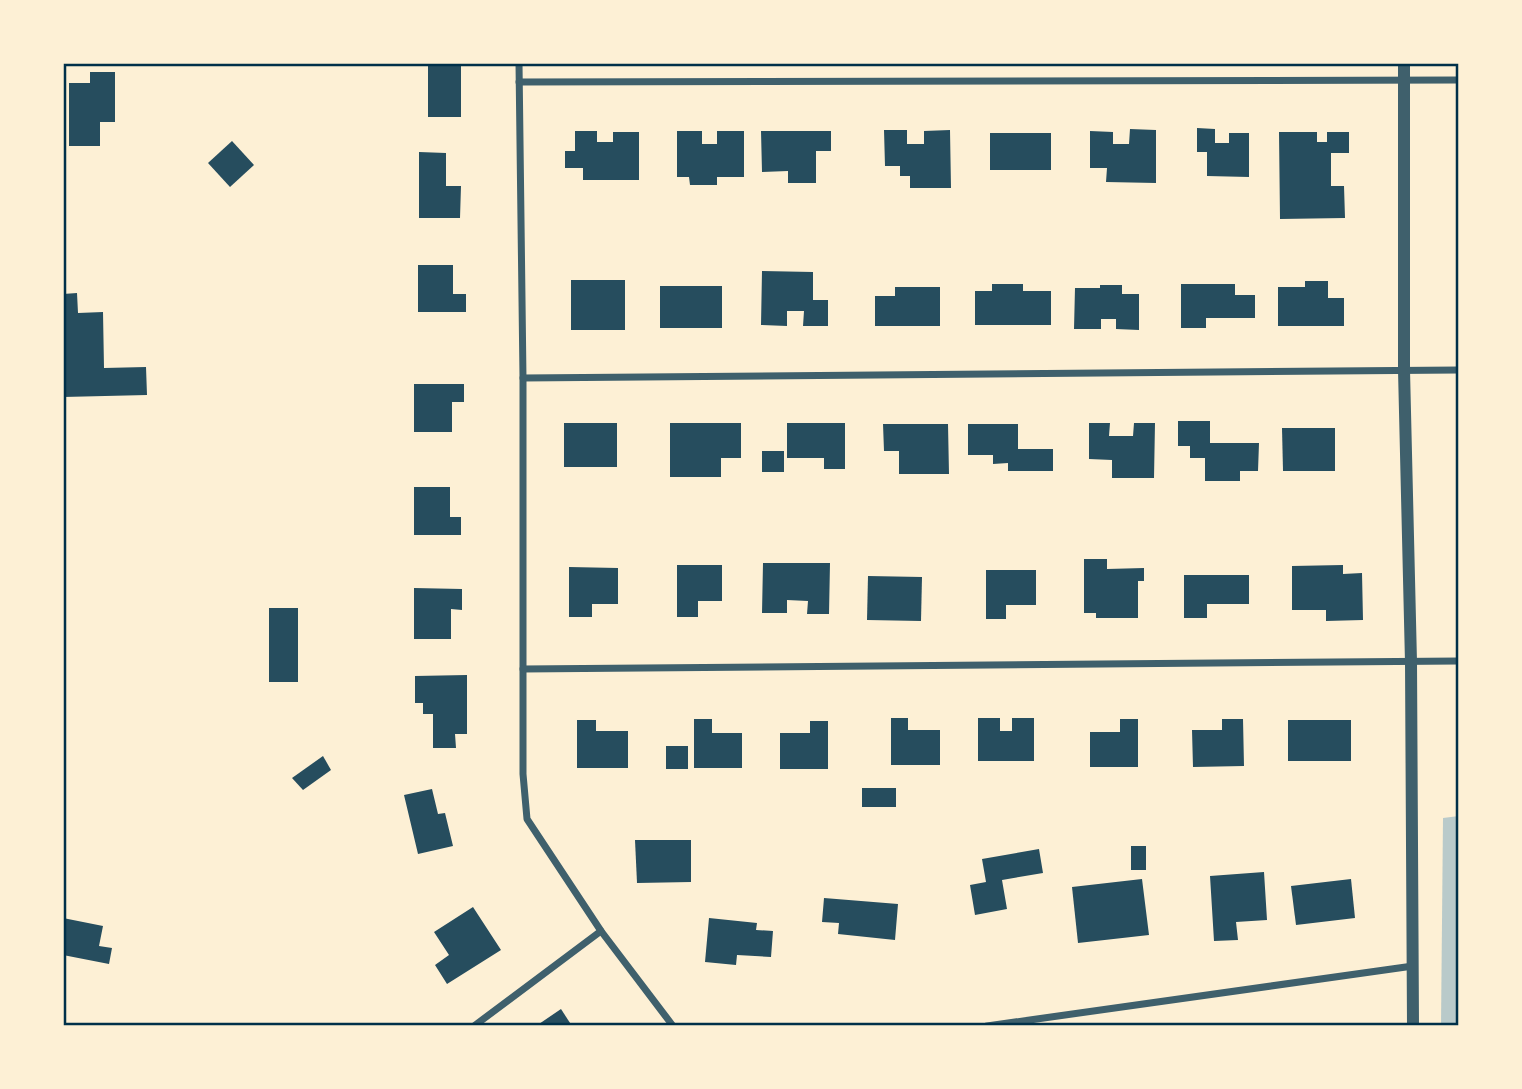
<svg xmlns="http://www.w3.org/2000/svg" width="1522" height="1089" font-family="Figtree,sans-serif">
  <rect width="100%" height="100%" fill="#fdf0d5"/>
  <path fill="#b9caca" d="M1459,816V1026H1441L1443,818Z"/>
  <g fill="#264d5e">
    <rect x="428" y="64" width="33" height="53"/>
    <path d="M90,72H115V122H100V146H69V83H90Z"/>
    <path d="M1197,128L1215,129V143H1229V133H1249V177L1207,176V152H1197Z"/>
    <path d="M1130,129L1156,130V183L1106,182L1107,168H1090V131L1113,132V144H1129Z"/>
    <path d="M884,130H907V144H924V131L950,130L951,188H910V176H900V166H885Z"/>
    <path d="M575,131H597V142H613V132H639V180H583V168H565V151H575Z"/>
    <path d="M677,131H702V144H717V131H744V177H717V185H690L689,177H677Z"/>
    <path d="M761,131H831V151H816V183H788V171L762,172Z"/>
    <path d="M1279,132H1317V142H1327V132H1349V153H1331V186H1344L1345,218L1280,219Z"/>
    <rect x="990" y="133" width="61" height="37"/>
    <path d="M232,141L254,165L230,187L208,163Z"/>
    <path d="M419,152L446,153V186H461L460,218H419Z"/>
    <path d="M418,265H453V294H466V312H418Z"/>
    <path d="M762,271L813,272V300H828V326H803L804,311H787V326L761,325Z"/>
    <rect x="571" y="280" width="54" height="50"/>
    <path d="M1305,281H1328V298H1344V326H1278V287H1305Z"/>
    <path d="M992,284H1023V291H1051V325H975V291H992Z"/>
    <path d="M1181,284H1235V295H1255V318H1206V328H1181Z"/>
    <path d="M1100,285H1122V294H1139V330L1116,329V319H1101V329H1074L1075,288H1100Z"/>
    <rect x="660" y="286" width="62" height="42"/>
    <path d="M895,287H940V326H875V296H895Z"/>
    <path d="M77,293L78,313L103,312L104,368L146,367L147,395L63,397V294Z"/>
    <path d="M414,384H464V402H452V432H414Z"/>
    <path d="M1178,421H1210V443H1259L1258,471H1240V481H1205V458H1190V446H1178Z"/>
    <rect x="564" y="423" width="53" height="44"/>
    <path d="M670,423H741V458H721V477H670Z"/>
    <path d="M787,423H845V469H824V458H787Z"/>
    <path d="M1089,423H1110L1109,436H1133L1134,423H1155L1154,478H1112V460L1089,459Z"/>
    <path d="M883,424H948L949,474H899V451H884Z"/>
    <path d="M968,424H1018V449H1053V471H1008V463L993,464V455H968Z"/>
    <path d="M1282,428H1335V471H1283Z"/>
    <rect x="762" y="451" width="22" height="21"/>
    <path d="M414,487H450V517H461V535H414Z"/>
    <path d="M1084,559H1107V569L1144,568V581H1138V618H1096V613H1084Z"/>
    <path d="M763,563H830L829,614H807L808,601L787,600V613H762Z"/>
    <path d="M677,565H722V601H698V617H677Z"/>
    <path d="M1343,565V574L1362,573L1363,620L1326,621V610H1292V566Z"/>
    <path d="M569,567L618,568V604H592V617H569Z"/>
    <path d="M986,570H1036V605H1006V619H986Z"/>
    <path d="M1184,575H1249V604H1207V618H1184Z"/>
    <path d="M868,576L922,577L921,621L867,620Z"/>
    <path d="M414,588L462,589V610L451,609V639H414Z"/>
    <rect x="269" y="608" width="29" height="74"/>
    <path d="M467,675V734H455L456,748H433V714H423V703H415V676Z"/>
    <path d="M891,718H908V730H940V765H891Z"/>
    <path d="M978,718H1000V731H1012V718H1034V761H978Z"/>
    <path d="M694,719H712V733H742V768H694Z"/>
    <path d="M1120,719H1138V767H1090V732H1120Z"/>
    <path d="M1222,719H1243L1244,766L1193,767L1192,730H1222Z"/>
    <path d="M577,720H596V731H628V768H577Z"/>
    <rect x="1288" y="720" width="63" height="41"/>
    <path d="M810,721H828V769H780V733H810Z"/>
    <rect x="666" y="746" width="22" height="23"/>
    <path d="M323,756L331,770L303,790L292,778Z"/>
    <rect x="862" y="788" width="34" height="19"/>
    <path d="M432,789L438,814L445,813L453,846L418,854L404,795Z"/>
    <path d="M635,840H691V882L637,883Z"/>
    <rect x="1131" y="846" width="15" height="24"/>
    <path d="M1039,849L1043,873L1002,880L1007,909L975,915L970,885L986,882L982,859Z"/>
    <path d="M1264,872L1267,920L1236,922L1238,940L1214,941L1210,876Z"/>
    <path d="M1142,879L1149,935L1078,943L1072,887Z"/>
    <path d="M1351,879L1355,918L1296,925L1291,886Z"/>
    <path d="M824,898L898,904L895,940L838,934L839,923L822,922Z"/>
    <path d="M473,907L501,950L447,984L435,965L449,955L434,932Z"/>
    <path d="M63,918L103,926L99,946L112,948L109,964L63,955Z"/>
    <path d="M709,918L757,923L756,930L773,931L771,957L737,955L736,965L705,962Z"/>
    <path d="M561,1009L572,1026H536Z"/>
  </g>
  <g fill="none" stroke-linecap="round" stroke-linejoin="round">
    <g stroke="#3f606c" stroke-width="7">
      <path d="M519,63L523,378V774L527,819L601,931L673,1026"/>
      <path d="M519,82L1459,80"/>
      <path d="M523,378L1459,370"/>
      <path d="M523,669L1459,661"/>
      <path d="M474,1026L601,931"/>
      <path d="M987,1026L1413,966"/>
    </g>
    <path stroke="#3f606c" stroke-width="12" d="M1404,63V370L1411,662L1413,1026"/>
  </g>
  <rect width="1522" height="1089" fill="none" stroke="#fdf0d5" stroke-width="130"/>
  <rect x="65" y="65" width="1392" height="959" fill="none" stroke="#003049" stroke-width="2.5"/>
</svg>
